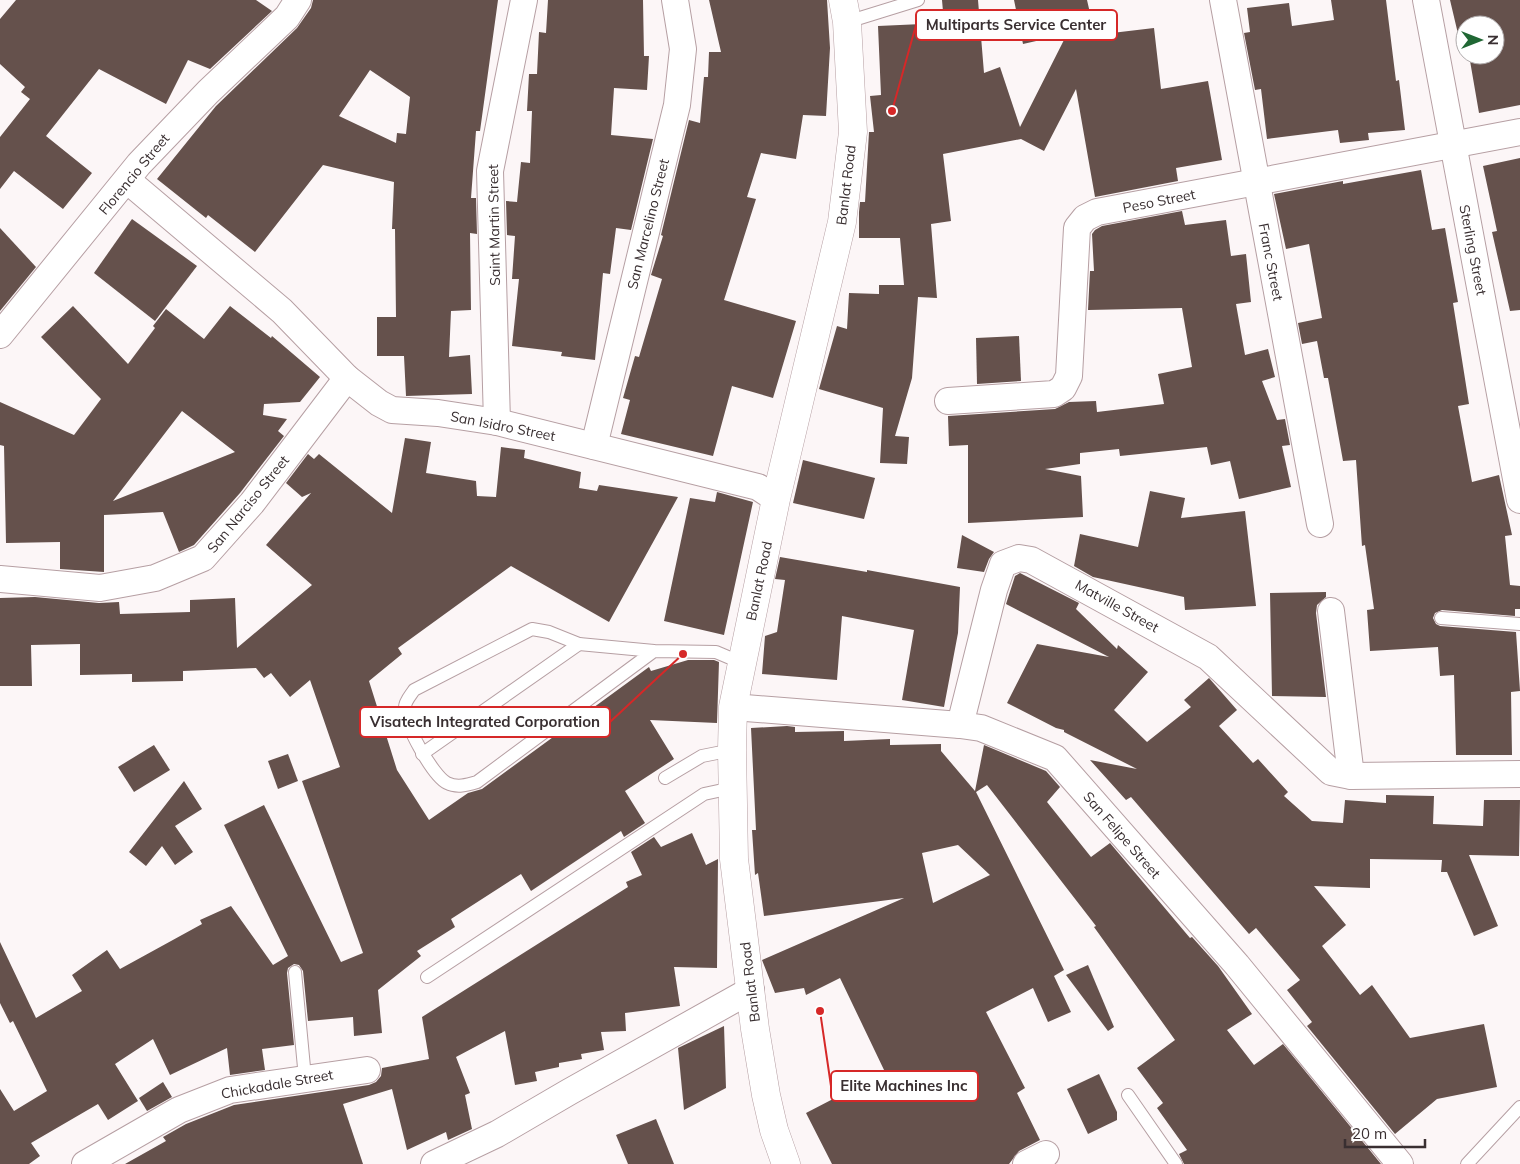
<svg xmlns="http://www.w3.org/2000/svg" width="1520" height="1164" font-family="Mulish,sans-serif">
  <rect width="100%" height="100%" fill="#fcf6f7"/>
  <g fill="#65514c" fill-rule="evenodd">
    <path d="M16,0H256L272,11L210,69L188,60L166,104L99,69L46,136L92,173L63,209L14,171L0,189V137L30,99L21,92L25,87L0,64V19Z"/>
    <path d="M313,0H498L480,131H476L471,198H476L477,234L470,233L471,310L451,311L449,357L470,355L472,394L406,396L404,356H377V317H396L395,229H392L394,182L323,165L255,252L208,215L206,218L157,179L216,106L297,28L311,8ZM370,70L410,97L406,134L397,133L396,143L339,116Z"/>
    <path d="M548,0H643L644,56H649L647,90L614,88L611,135L653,139L631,230L616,228L610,274L603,273L595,360L561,356L562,352L512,346L519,279H512L515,236L507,235L506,201L517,202L521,162L530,163L532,111H527L529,74H537L539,32L546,33Z"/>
    <path d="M709,0H827L830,48L826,116L803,115L796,159L761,153L747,197L756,199L724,300L796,321L773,398L732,386L713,456L621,434L630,400L623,398L635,356L639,357L662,279L651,275L663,236L661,235L689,120L700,123L704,77H708L709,52H721Z"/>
    <path d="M942,0H978L984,73L1000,67L1020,127L1067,34L1023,44L1014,0H1087L1095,35L1154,28L1161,89L1208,81L1222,160L1176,168L1178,181L1095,197L1076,89L1044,151L1021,139L943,154L951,221L931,224L937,298L918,297L912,378L895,436L909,437L907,464L880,463L883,408L819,389L837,326L847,329L849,293L879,294V285H904L900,238H859V212L860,202H865L869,132H874L870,96L881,95L878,26L944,23Z"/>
    <path d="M1331,0H1386L1396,81L1399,80L1405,130L1368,133L1369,140L1340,143L1338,130L1267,139L1261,89L1255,90L1244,33L1250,32L1247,8L1289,3L1292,26L1334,20Z"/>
    <path d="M1450,0H1520V105L1479,113L1469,55H1495V25H1465V54L1463,55Z"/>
    <path d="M1520,158V310L1510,311L1492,232L1497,231L1483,166Z"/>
    <path d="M1421,170L1432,230L1445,228L1458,302L1453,303L1469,404L1458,406L1472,482L1499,475L1512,535L1505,536L1510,585L1520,586V609H1515V616L1442,610L1435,613L1433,618L1436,624L1440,626L1516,632L1520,691L1511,692L1512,755H1456L1454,675L1440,676L1438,647L1370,651L1367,610L1374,609L1365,545L1362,546L1356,460L1343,461L1328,378H1324L1317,341L1302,344L1298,323L1322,318L1309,244L1286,249L1274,194L1343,181V184Z"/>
    <path d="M1182,211L1185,225L1226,220L1231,256L1246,254L1251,302L1236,304L1245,355L1268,349L1275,377L1262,381L1277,420L1285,419L1290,445L1282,446L1291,487L1239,499L1230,461L1211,465L1207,447L1120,456L1119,449L1080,453V464L1045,469L1081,476L1083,517L968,523V445L949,446L948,416L1055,409L1069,402L1096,401L1097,412L1164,404L1158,374L1192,367L1182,308L1088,310L1090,271H1094L1092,234L1095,230L1102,226Z"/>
    <path d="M132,219L197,266L155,321L94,273Z"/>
    <path d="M0,228L36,267L0,311Z"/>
    <path d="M73,306L128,364L155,328L153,326L166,309L204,339L230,306L271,338L272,336L320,377L300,402L264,404L263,415L287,419L278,431L284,436L240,493L194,545L179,552L163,512L104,515V572L60,569V542L6,543L4,446L0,445V402L74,435L101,399L41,337ZM182,411L235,452L113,501Z"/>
    <path d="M1019,336L1021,381L977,384L976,338Z"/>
    <path d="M405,438L431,442L426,473L476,481L477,496L496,497L501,447L525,450L524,458L581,472L579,488L597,491L599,485L678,497L609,622L511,566L398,648L402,654L369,681L397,770L429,820L468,793L482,789L649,667L651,671L688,660H714L719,662L717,723L650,720L674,759L625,791L645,823L624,837L621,831L531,891L521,874L451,919L455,927L417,951L421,956L378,990L382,1033L354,1036L353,1017L308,1021L303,971L299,965L294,964L288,968L287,973L294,1045L262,1049L265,1070L230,1075L227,1048L170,1075L153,1039L115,1064L138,1101L108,1120L98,1104L31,1143L40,1156L29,1164H0V1089L14,1111L47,1091L13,1021L10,1023L0,1003V942L36,1018L82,991L72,975L107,950L120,969L202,924L200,920L231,906L273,965L288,956L224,825L264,805L341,962L363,953L302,781L340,767L310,680L290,697L271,673L264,678L256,668L183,671V681L132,682V674L80,675V644L31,645L32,686H0V598L35,597L99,603L119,602L120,614L190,612V600L235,598L237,648L312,585L266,545L311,493L302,497L286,483L308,454L314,459L319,454L392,513Z"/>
    <path d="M803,460L875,478L864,519L793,503Z"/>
    <path d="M1150,491L1185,498L1181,518L1245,511L1256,606L1185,610L1184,597L1093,577L1074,566L1080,534L1138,547Z"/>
    <path d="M717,492L753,502L724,635L664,621L690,498L715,502Z"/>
    <path d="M962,535L994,552L989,559L984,572L957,568Z"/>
    <path d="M780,557L867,572V570L960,587L958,633L944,707L902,700L914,630L842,616L837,680L762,674L765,636L777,632L785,580L775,579Z"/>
    <path d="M1020,573L1079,603L1076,609L1117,649L1118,645L1148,672L1114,710L1147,742L1191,707L1184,700L1209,678L1237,710L1219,726L1253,763L1258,759L1288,792L1284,796L1312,821L1343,823L1345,800L1386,803V795L1434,796L1433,824L1483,826L1484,800H1520L1519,856L1469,855L1498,926L1474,936L1447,872H1441L1442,860L1370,859V888L1314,886L1346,925L1322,946L1360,995L1372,985L1410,1038L1484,1024L1497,1087L1437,1099L1395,1134L1307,1026L1312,1022L1287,990L1300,980L1256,928L1249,934L1131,797L1126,800L1090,760L1137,769L1064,732V730L1056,728L1007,703L1037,644L1109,657L1006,604L1015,576Z"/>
    <path d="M1326,592V597L1317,605L1316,613L1326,697L1272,696L1270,593Z"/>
    <path d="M787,726L795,727V732L844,731V741L890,739V745L941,744V751L975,791L984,745L1046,771L1060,787L1047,802L1091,857L1110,843L1190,938L1192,937L1218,966L1252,1014L1227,1030L1254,1065L1283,1044L1381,1164H1184L1179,1154L1187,1150L1157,1108L1163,1103L1137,1068L1175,1040L1094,927L1096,926L987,785L976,792L1064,970L1054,976L1071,1012L1048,1022L1033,988L986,1012L1025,1088L1017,1093L1040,1140L1019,1151L1009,1164H832L806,1113L885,1072L840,978L806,995L804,988L775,993L762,960L904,898L764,916L758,873L755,875L752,830H756L751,728ZM958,845L990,875L933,903L922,853Z"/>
    <path d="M154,745L170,770L134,792L118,767Z"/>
    <path d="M288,754L298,781L278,789L268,761Z"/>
    <path d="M184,781L202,809L175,826L193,852L175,865L162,846L146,866L129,852Z"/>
    <path d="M692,833L706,865L718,859L717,968L674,967L680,1006L625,1013L626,1031L601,1032L604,1050L581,1054L582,1059L559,1063V1067L535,1072L537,1081L515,1085L505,1031L456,1057L470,1093L465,1095L472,1129L448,1140L446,1132L407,1150L392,1089L343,1104L363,1164H125L166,1141L163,1137L186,1124L234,1105L369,1085L376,1082L381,1076L382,1068L429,1059L422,1017L628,887L626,882L642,875L631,852L654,837L661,847Z"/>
    <path d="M1088,965L1114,1027L1108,1031L1066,975Z"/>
    <path d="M724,1026L726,1088L684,1110L678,1048Z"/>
    <path d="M1099,1074L1117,1112V1120L1088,1134L1067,1089Z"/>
    <path d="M163,1082L172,1097L147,1111L139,1098Z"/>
    <path d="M656,1119L674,1164H628L616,1135Z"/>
  </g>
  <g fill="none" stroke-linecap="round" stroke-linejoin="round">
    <g stroke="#b69fa3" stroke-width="14">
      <g id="lane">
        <path d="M847,22L918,0"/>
        <path d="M1441,618L1520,624"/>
        <path d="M654,651L477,782C467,785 457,788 447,783C433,776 403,723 405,707C405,701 411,695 414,690L532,629L549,632L579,644L654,651L716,652L742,663"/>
        <path d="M422,754L579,644"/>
        <path d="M665,778L702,756L732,750"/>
        <path d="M295,972L305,1078"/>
        <path d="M427,977L704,794L732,788"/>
        <path d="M1128,1095L1176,1164"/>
        <path d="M1467,1164L1520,1107"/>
      </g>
    </g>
    <g stroke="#b69fa3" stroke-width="28">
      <g id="street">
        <path d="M1223,0L1320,524"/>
        <path d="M1426,0L1520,500"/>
        <path d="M127,180L282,311L347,378L379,403L392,410L438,413L497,422L758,487L776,499"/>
        <path d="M0,335L139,164L208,92L287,17L298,0"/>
        <path d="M948,401L1054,394L1063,388L1069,376L1077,228L1085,218L1097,212L1520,132"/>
        <path d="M497,422L490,171L524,0"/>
        <path d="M594,446L677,105L683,49L675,0"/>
        <path d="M0,579L100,588L155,578L203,558L252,503L347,378"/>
        <path d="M1331,611L1351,776"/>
        <path d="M733,707L960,725L981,728L1055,758L1237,965L1400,1164"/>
        <path d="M960,725L994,590L1003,564L1019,558L1031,560L1208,657L1331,772L1351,776L1520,774"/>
        <path d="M85,1164L179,1110L230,1090L367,1070"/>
        <path d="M434,1164L497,1134L569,1092L751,990"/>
        <path d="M1026,1164L1046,1154"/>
      </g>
    </g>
    <g stroke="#b69fa3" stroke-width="29">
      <path id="secondary" d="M786,1164L774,1130L766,1095L755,1029L734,859L732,750L733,707L776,499L842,222L853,132L847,22L843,0"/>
    </g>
    <use href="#lane" stroke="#fff" stroke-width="12"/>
    <use href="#street" stroke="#fff" stroke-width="26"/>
    <use href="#secondary" stroke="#fff" stroke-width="28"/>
  </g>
  <g text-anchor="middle" stroke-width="5" stroke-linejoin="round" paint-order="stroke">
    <g font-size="14" fill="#392f31" stroke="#fff">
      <text transform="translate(134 174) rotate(-50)" y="5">Florencio Street</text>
      <text transform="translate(846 185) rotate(-83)" y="5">Banlat Road</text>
      <text transform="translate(1159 201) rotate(-11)" y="5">Peso Street</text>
      <text transform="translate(648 224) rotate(-76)" y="5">San Marcelino Street</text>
      <text transform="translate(494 225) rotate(-91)" y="5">Saint Martin Street</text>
      <text transform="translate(1473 250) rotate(79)" y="5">Sterling Street</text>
      <text transform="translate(1271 262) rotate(79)" y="5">Franc Street</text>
      <text transform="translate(503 426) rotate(11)" y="5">San Isidro Street</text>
      <text transform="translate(248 504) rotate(-51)" y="5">San Narciso Street</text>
      <text transform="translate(759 581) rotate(-78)" y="5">Banlat Road</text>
      <text transform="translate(1117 606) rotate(29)" y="5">Matville Street</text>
      <text transform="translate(1122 835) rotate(49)" y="5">San Felipe Street</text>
      <text transform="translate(750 982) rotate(-97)" y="5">Banlat Road</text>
      <text transform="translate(277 1084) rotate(-10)" y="5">Chickadale Street</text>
    </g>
  </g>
  <path fill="none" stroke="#d62828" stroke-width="2" d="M892 111L916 25M683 654L610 722M820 1011L831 1086"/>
  <g fill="#d62828" stroke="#fff" stroke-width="2">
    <circle cx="892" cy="111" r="5"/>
    <circle cx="683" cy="654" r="5"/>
    <circle cx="820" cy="1011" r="5"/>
  </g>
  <g fill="#fff" stroke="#d62828" stroke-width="2">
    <rect x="916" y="10" width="201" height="30" rx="5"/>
    <rect x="360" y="707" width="250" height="30" rx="5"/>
    <rect x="831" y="1071" width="147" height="30" rx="5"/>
  </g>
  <g font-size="15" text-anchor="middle" font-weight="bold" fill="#392f31">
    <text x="1016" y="30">Multiparts Service Center</text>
    <text x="485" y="727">Visatech Integrated Corporation</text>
    <text x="904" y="1091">Elite Machines Inc</text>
  </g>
  <g transform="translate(1480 40) rotate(90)"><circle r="24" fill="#ffffff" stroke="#b0acad"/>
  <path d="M0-4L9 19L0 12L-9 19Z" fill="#206734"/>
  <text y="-8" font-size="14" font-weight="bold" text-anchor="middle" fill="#392f31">N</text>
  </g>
  <path d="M1345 1139v8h80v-8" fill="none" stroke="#392f31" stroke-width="2.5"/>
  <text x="1352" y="1139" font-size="15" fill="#392f31" stroke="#ffffff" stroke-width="4" paint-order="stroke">20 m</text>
</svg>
